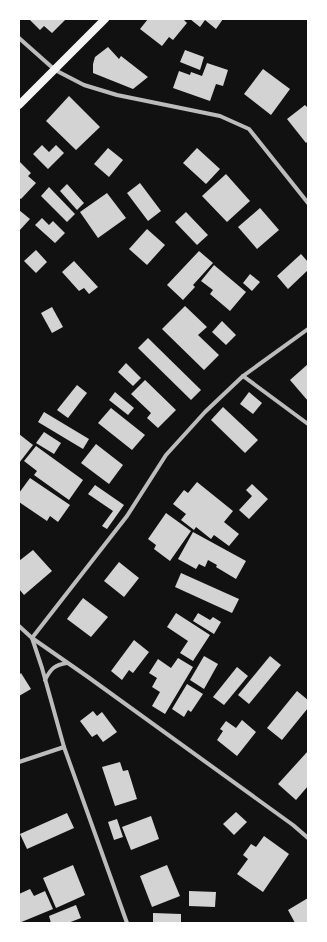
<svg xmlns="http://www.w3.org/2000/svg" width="327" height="942" font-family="'DejaVu Sans',sans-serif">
  <rect width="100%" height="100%" fill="#111"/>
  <g fill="#d3d3d3">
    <path d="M29,19H66L52,33L44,26L40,30Z"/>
    <path d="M148,19H183L187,23L173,40L169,37L162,46L140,29Z"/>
    <path d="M190,19H223L216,29L205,20L200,27Z"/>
    <path d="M108,47L119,59L121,56L148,77L133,89L93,73V64L95,57Z"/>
    <path d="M185,50L204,57L200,70L180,62Z"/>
    <path d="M207,63L228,70L223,86L216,84L210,101L173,88L179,71L190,75L191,72L202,76Z"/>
    <path d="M263,69L290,89L271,115L244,94Z"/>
    <path d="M69,96L100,127L76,150L46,121Z"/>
    <path d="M305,105L308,108V141L306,143L287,119Z"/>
    <path d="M42,145L49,152L56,145L64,153L48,169L33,154Z"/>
    <path d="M108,148L123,160L109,177L94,164Z"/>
    <path d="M197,148L220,169L206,184L183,163Z"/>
    <path d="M19,161L31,173L28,176L36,183L21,199L19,198Z"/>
    <path d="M226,174L250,201L227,222L202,196Z"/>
    <path d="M140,183L161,211L148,221L127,193Z"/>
    <path d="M67,184L84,203L77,210L60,191Z"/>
    <path d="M49,187L75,214L67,222L41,196Z"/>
    <path d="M107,193L126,218L98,238L80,212Z"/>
    <path d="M260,208L279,230L257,249L238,227Z"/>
    <path d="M19,210L30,219L19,231Z"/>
    <path d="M186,212L208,235L197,245L175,222Z"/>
    <path d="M42,218L49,225L53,221L65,233L55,243L35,225Z"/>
    <path d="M147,229L165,245L147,265L129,249Z"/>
    <path d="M36,250L47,262L36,273L24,261Z"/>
    <path d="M199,251L213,263L193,285L195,287L183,300L167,285Z"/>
    <path d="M301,254L308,262V270L288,289L277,276Z"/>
    <path d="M74,261L98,287L89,294L84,288L79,291L62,272Z"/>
    <path d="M214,265L246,292L230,311L210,294L213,290L201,281Z"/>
    <path d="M250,274L260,282L252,291L243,283Z"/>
    <path d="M185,306L207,327L198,335L219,355L204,370L162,329Z"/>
    <path d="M52,307L63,327L52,333L41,313Z"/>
    <path d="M222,321L236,335L226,345L212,332Z"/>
    <path d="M148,338L201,390L191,400L138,348Z"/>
    <path d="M126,363L141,378L133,386L118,372Z"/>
    <path d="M308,364V401L290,380Z"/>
    <path d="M145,380L176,410L158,428L147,418L151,413L131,394Z"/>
    <path d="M77,385L87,393L68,418L57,410Z"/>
    <path d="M115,392L134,408L128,415L109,400Z"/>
    <path d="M249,392L262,403L253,414L240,404Z"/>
    <path d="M223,407L258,440L245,453L211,420Z"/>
    <path d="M111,408L145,435L132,450L98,423Z"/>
    <path d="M44,412L89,439L83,449L38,422Z"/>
    <path d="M44,432L61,443L54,454L36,443Z"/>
    <path d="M19,434L33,445L19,463Z"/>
    <path d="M96,444L123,465L109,484L81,463Z"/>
    <path d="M36,446L83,480L69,500L34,475L37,471L24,461Z"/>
    <path d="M30,478L70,505L58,522L50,516L47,521L19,502V493Z"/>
    <path d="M197,482L233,511L224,522L239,534L229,546L214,535L211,539L196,527L194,530L181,520L186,514L173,504L184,490L188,493Z"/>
    <path d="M252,484L268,499L249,519L239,510L252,496L246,490Z"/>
    <path d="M95,485L124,505L107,529L102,526L113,511L88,494Z"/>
    <path d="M166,513L191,531L170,561L154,549L156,545L148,539Z"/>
    <path d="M193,532L246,561L236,579L216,567L217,565L208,560L205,567L199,564L196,569L178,559Z"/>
    <path d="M33,550L52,571L24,595L19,589V561Z"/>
    <path d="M119,562L139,578L124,597L104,581Z"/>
    <path d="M181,573L239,599L232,613L175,587Z"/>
    <path d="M83,598L108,617L91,637L67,619Z"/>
    <path d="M176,613L210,635L193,661L180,653L188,641L167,627Z"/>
    <path d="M198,613L210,620L213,617L221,622L214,634L193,621Z"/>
    <path d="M134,640L149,652L133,673L129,670L122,680L111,671Z"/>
    <path d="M204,656L218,664L204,689L190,680Z"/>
    <path d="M270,656L281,665L249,704L238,695Z"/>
    <path d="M178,658L193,667L165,714L152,706L160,692L152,687L157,678L149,673L158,659L171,668Z"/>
    <path d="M237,667L248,676L224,705L213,697Z"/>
    <path d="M21,673L31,689L19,696V675Z"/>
    <path d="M187,684L203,694L191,712L188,710L184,717L172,709Z"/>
    <path d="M297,691L308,700V708L282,740L267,728Z"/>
    <path d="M93,711L97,716L102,712L117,732L103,742L97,734L92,737L80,721Z"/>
    <path d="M242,720L256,732L237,756L217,740L223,731L220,729L226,721L236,728Z"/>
    <path d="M308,751V786L296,800L278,784Z"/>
    <path d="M120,762L123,771L128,770L137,799L115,806L102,767Z"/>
    <path d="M236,812L247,822L234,835L223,824Z"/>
    <path d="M67,813L74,828L27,849L20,834Z"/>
    <path d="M151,816L159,839L131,850L122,827Z"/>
    <path d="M117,819L123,837L114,840L108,822Z"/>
    <path d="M264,836L289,854L263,892L237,874L248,859L243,855L251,844L256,847Z"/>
    <path d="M73,865L85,895L56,908L43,878Z"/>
    <path d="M167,865L180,896L152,907L140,876Z"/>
    <path d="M30,889L34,896L45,891L53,909L19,923V894Z"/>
    <path d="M189,891L216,892L215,907L189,906Z"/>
    <path d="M308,898V923H295L288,910Z"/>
    <path d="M76,905L81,918L68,923H51L49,916Z"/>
    <path d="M153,913L181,914V923H153Z"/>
  </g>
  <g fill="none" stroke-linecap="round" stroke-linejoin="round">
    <g stroke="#bcbcbc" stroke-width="4">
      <path d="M19,38L55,70L84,85L117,95L220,116L249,129L308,203"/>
      <path d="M243,376L308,424"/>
      <path d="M19,626L32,638L88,677L293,825L308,838"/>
      <path d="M45,680C51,668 55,665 67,663"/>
      <path d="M19,762L64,747"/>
      <path d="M127,923L64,747L42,668L32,638L127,516L166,455L205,412L243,376L308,329"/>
    </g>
    <path stroke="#f5f5f5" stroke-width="8" d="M19,105L105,19"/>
  </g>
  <rect width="327" height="942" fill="none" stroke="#ffffff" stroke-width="40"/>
</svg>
